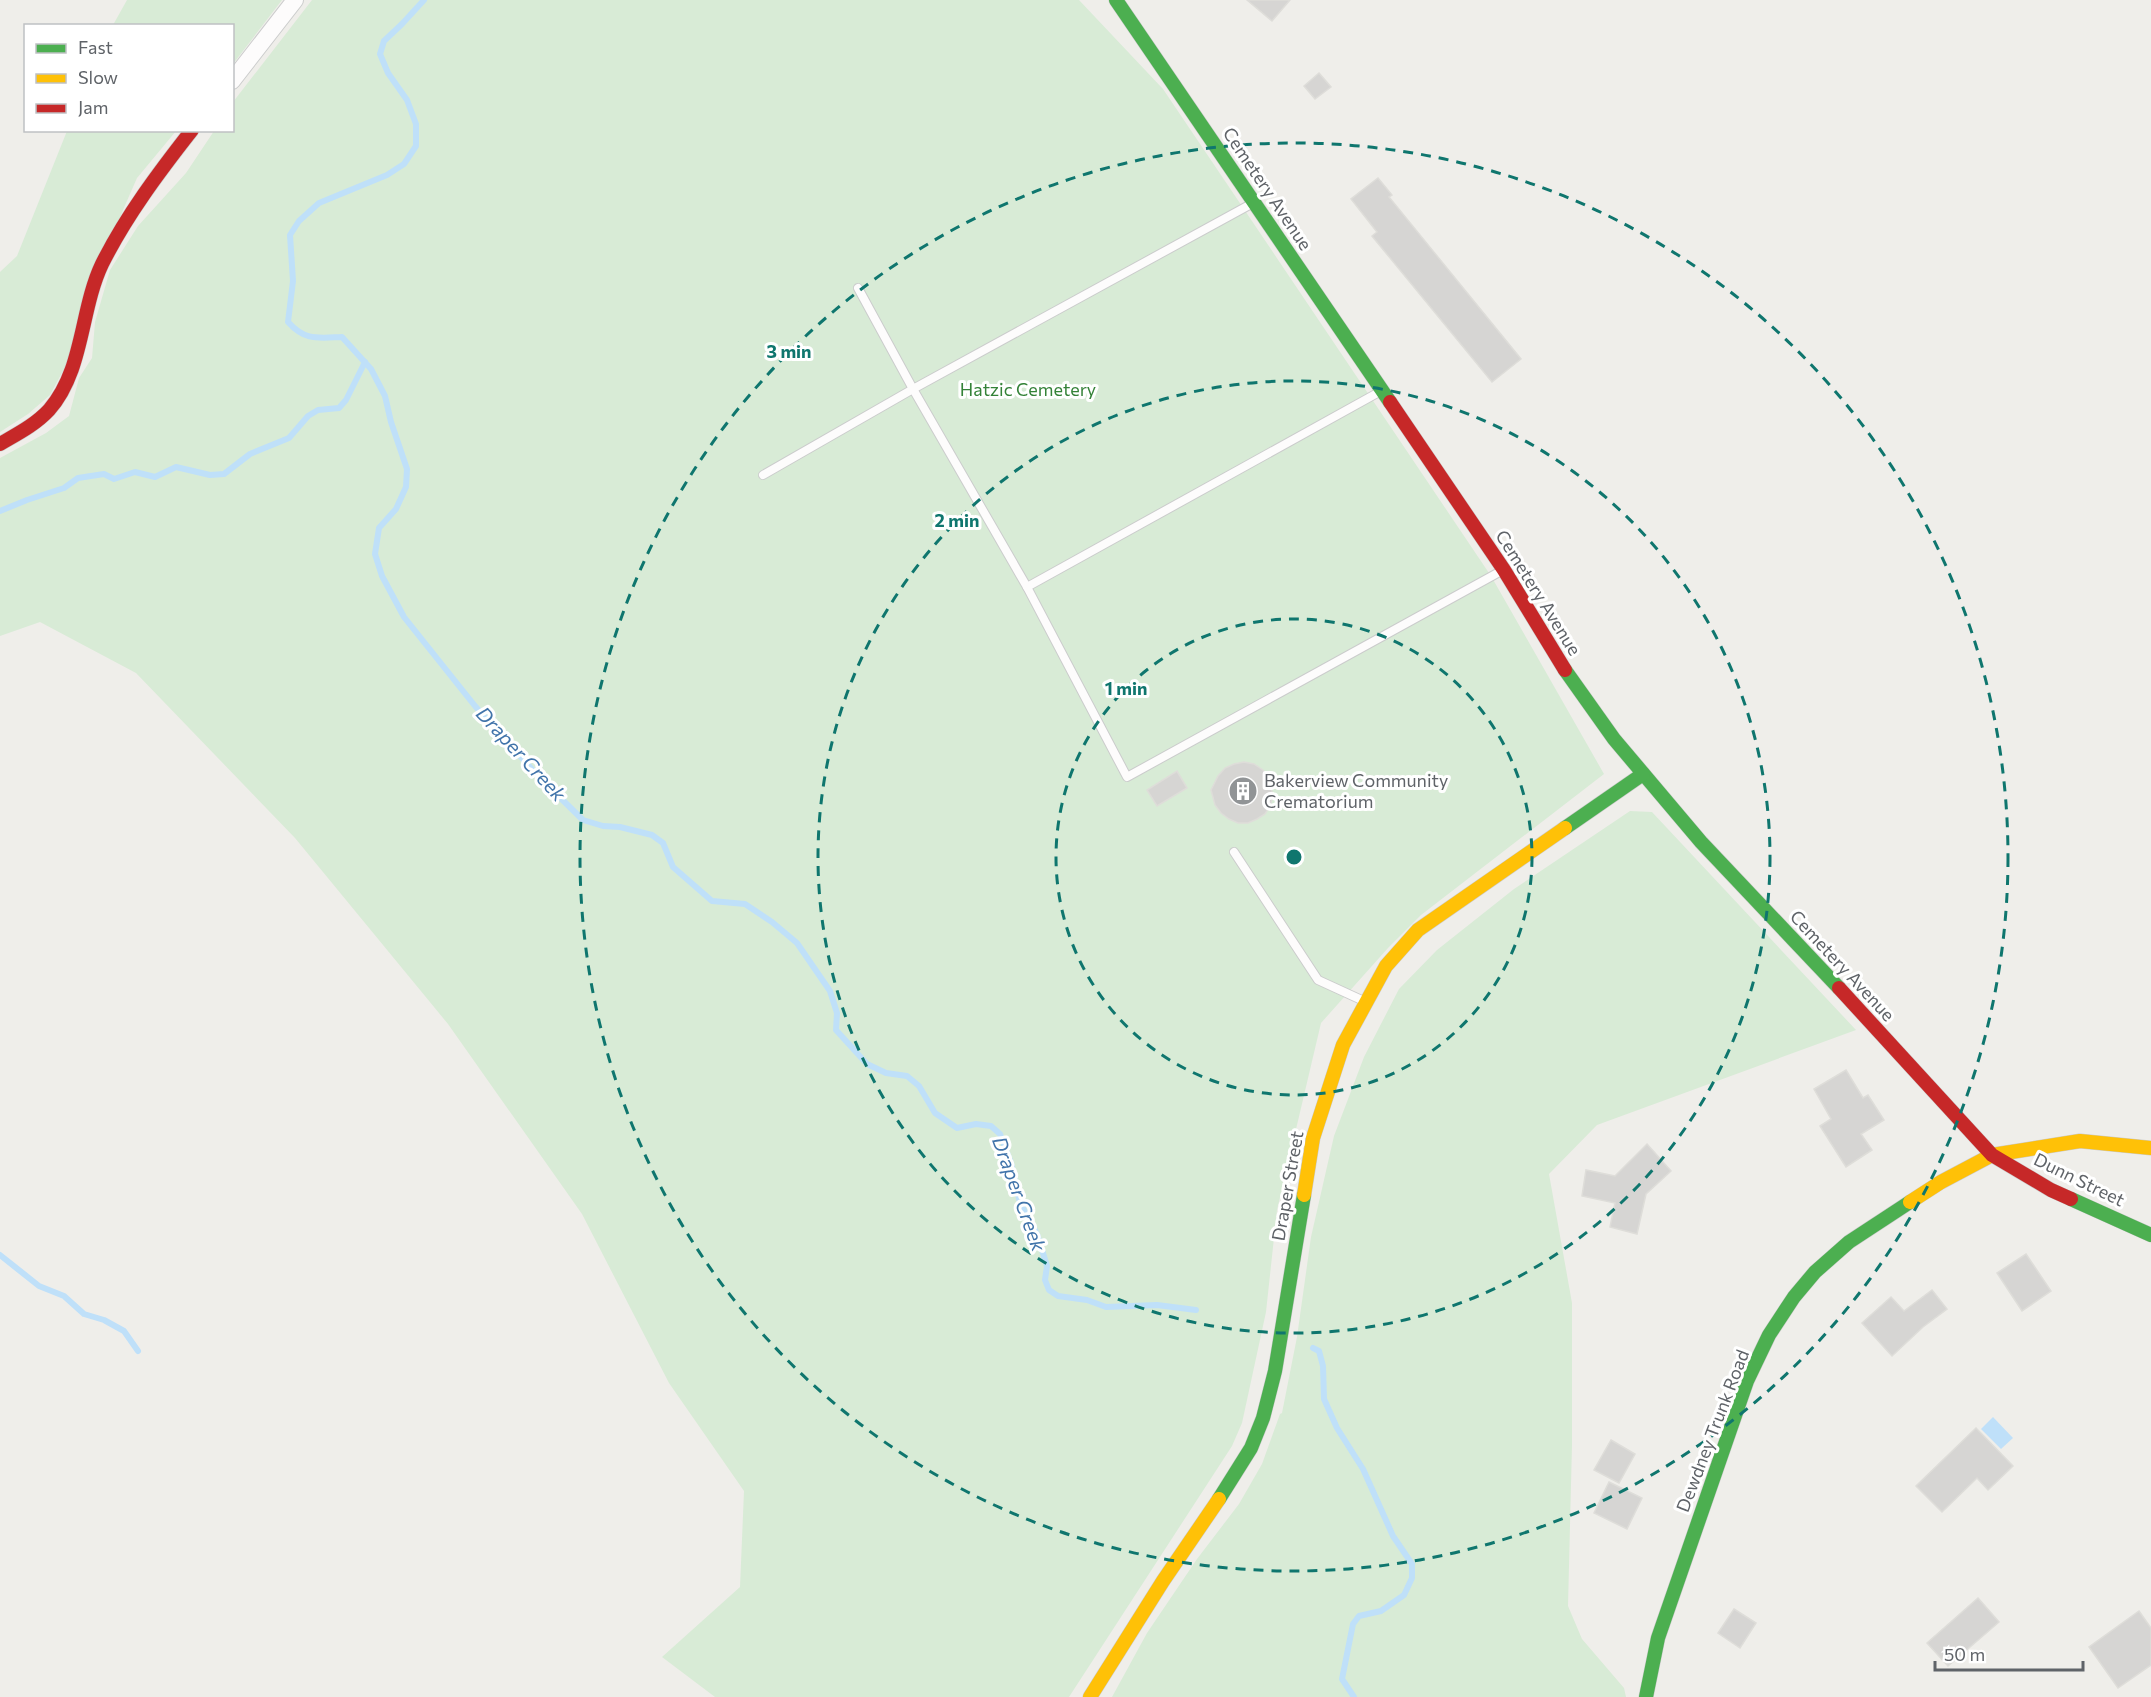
<svg xmlns="http://www.w3.org/2000/svg" width="2151" height="1697" font-family="Commissioner,sans-serif">
  <rect width="100%" height="100%" fill="#efeeea"/>
  <g fill="#d8ebd6">
    <path d="M127,0H282L233,64L232,26L113,25Z"/>
    <path d="M312,0H1079L1163,89L1491,576L1604,774L1421,915L1388,948L1321,1023L1277,1210L1266,1312L1242,1423L1232,1446L1069,1697H715L662,1657L740,1587L744,1491L669,1383L582,1214L448,1024L295,838L136,673L40,622L0,636V458L46,433L69,416L79,378L92,358L95,322L110,270L138,226L186,173L214,131L232,130L233,102Z"/>
    <path d="M67,131H176L137,178L123,210L64,369L50,395L28,414L0,432V272L17,256Z"/>
    <path d="M1630,811L1652,812L1856,1030L1597,1125L1549,1174L1572,1303V1445L1568,1606L1582,1639L1624,1688L1626,1697H1112L1147,1633L1197,1559L1239,1504L1262,1464L1280,1414L1282,1413L1297,1337L1311,1237L1334,1136L1364,1057L1399,989L1437,950L1514,889Z"/>
  </g>
  <path fill="#bfe0f9" d="M1993,1417L2013,1438L2001,1449L1981,1429Z"/>
  <g fill="none" stroke-linecap="round" stroke-linejoin="round">
    <g stroke="#bfe0f9" stroke-width="6">
      <path d="M424,0L402,24L384,41L380,54L388,73L407,100L416,124V146L404,164L387,175L319,203L299,221L290,235L293,281L288,322C305,341 317,338 342,337L371,369L385,396L391,422L407,469L406,487L396,509L379,528L375,554L382,576L404,617L475,706L539,777L583,820L603,826L620,827L652,835L663,843L673,867L712,901L745,904L772,922L797,943L830,991L837,1013L836,1030L867,1064L886,1073L907,1076L919,1086L935,1113L957,1128L976,1124L991,1126L1000,1134L1011,1163L1020,1203L1037,1234L1047,1266L1045,1280L1049,1290L1058,1296L1087,1300L1106,1307L1157,1305L1196,1310"/>
      <path d="M0,511L27,500L64,488L78,478L104,474L114,479L135,472L155,477L176,467L210,475L224,474L250,454L289,438L308,416L318,410L339,408L346,400L365,362"/>
      <path d="M0,1255L39,1286L64,1296L84,1314L104,1320L124,1331L138,1351"/>
      <path d="M1313,1348L1319,1351L1323,1366L1324,1399L1337,1428L1363,1469L1393,1536L1412,1564V1578L1404,1595L1381,1611L1359,1616L1353,1624L1342,1679L1354,1697"/>
    </g>
  </g>
  <g fill="#d6d5d3" stroke="#deddd9" stroke-width="1.5">
    <path d="M1247,0H1290L1272,21Z"/>
    <path d="M1319,73L1331,87L1315,99L1304,86Z"/>
    <path d="M1378,178L1392,195L1389,197L1521,359L1492,382L1372,236L1377,232L1351,199Z"/>
    <path d="M1244,762L1254,764L1263,770L1269,778L1273,796L1270,806L1265,814L1257,819L1248,823H1238L1229,819L1221,813L1215,805L1211,790L1218,776L1225,768L1234,764Z"/>
    <path d="M1177,771L1187,788L1157,806L1147,790Z"/>
    <path d="M1846,1070L1863,1098L1868,1095L1884,1120L1861,1134L1872,1150L1846,1167L1820,1126L1831,1119L1814,1089Z"/>
    <path d="M1647,1144L1671,1171L1646,1194L1637,1234L1610,1227L1615,1203L1582,1196L1586,1170L1615,1176Z"/>
    <path d="M2026,1254L2051,1291L2022,1311L1997,1273Z"/>
    <path d="M1932,1290L1947,1309L1923,1327L1892,1356L1862,1323L1891,1297L1904,1311Z"/>
    <path d="M1976,1428L2013,1466L1988,1490L1977,1478L1942,1512L1916,1486Z"/>
    <path d="M1611,1440L1635,1454L1619,1483L1594,1470Z"/>
    <path d="M1609,1482L1642,1498L1627,1529L1594,1513Z"/>
    <path d="M1978,1598L1999,1622L1948,1666L1927,1643Z"/>
    <path d="M1734,1609L1756,1623L1740,1648L1718,1633Z"/>
    <path d="M2139,1611L2151,1628V1665L2118,1688L2089,1647Z"/>
  </g>
  <g fill="none" stroke-linecap="round" stroke-linejoin="round">
    <g stroke="#cbcccc" stroke-width="10">
      <g id="lane">
        <path d="M858,288L913,389L1027,587"/>
        <path d="M1381,391L1027,587L1127,777L1503,570"/>
        <path d="M763,475L913,389L1253,203"/>
        <path d="M1234,852L1318,980L1366,1002"/>
      </g>
    </g>
    <g stroke="#cbcccc" stroke-width="18">
      <path id="street" d="M232,81L295,0"/>
    </g>
    <g stroke="#cacacb" stroke-width="15">
      <g id="fast">
        <path d="M1116,0L1390,402"/>
        <path d="M1565,670L1614,739L1701,842L1839,988"/>
        <path d="M1565,828L1643,774"/>
        <path d="M2071,1199L2151,1235"/>
        <path d="M1219,1499L1251,1448L1263,1418L1275,1371L1304,1195"/>
        <path d="M1646,1697L1658,1638L1747,1381L1769,1335L1794,1297L1815,1272L1849,1242L1910,1202"/>
      </g>
    </g>
    <g stroke="#cacacb" stroke-width="15">
      <g id="slow">
        <path d="M1304,1195L1313,1138L1343,1045L1386,966L1418,930L1565,828"/>
        <path d="M1910,1202L1941,1182L1992,1155L2080,1141L2151,1148"/>
        <path d="M1090,1697L1163,1581L1219,1499"/>
      </g>
    </g>
    <g stroke="#cacacb" stroke-width="15">
      <g id="jam">
        <path d="M1390,402L1504,570L1565,670"/>
        <path d="M0,444C17,434 35,425 49,410C84,370 80,310 102,264C126,216 159,172 192,130"/>
        <path d="M1839,988L1992,1155L2051,1190L2071,1199"/>
      </g>
    </g>
    <use href="#lane" stroke="#fdfcfc" stroke-width="8"/>
    <use href="#street" stroke="#fdfcfc" stroke-width="16"/>
    <use href="#fast" stroke="#4caf50" stroke-width="14"/>
    <use href="#slow" stroke="#ffc107" stroke-width="14"/>
    <use href="#jam" stroke="#c62828" stroke-width="14"/>
  </g>
  <g fill="none" stroke="#0f766e" stroke-width="3" stroke-dasharray="10 8">
    <circle cx="1294" cy="857" r="238"/>
    <circle cx="1294" cy="857" r="476"/>
    <circle cx="1294" cy="857" r="714"/>
  </g>
  <defs>
    <g id="building-disc" transform="scale(1.5)"><circle r="9.5" fill="#919496" stroke="#fff"/><path d="M-4-6H4V6H1V3H-1V6H-4ZM-2.5-4.3h1.7v1.8h-1.7ZM.8-4.3h1.7v1.8H.8ZM-2.5-1h1.7V.8h-1.7ZM.8-1h1.7V.8H.8Z" fill="#fff"/></g>
  </defs>
  <g fill-rule="evenodd">
    <use href="#building-disc" x="1243" y="791"/>
  </g>
  <g text-anchor="middle" stroke-width="6" stroke-linejoin="round" paint-order="stroke">
    <g font-size="18" fill="#5f6368" stroke="#fff">
      <text transform="translate(1267 189) rotate(56)" y="6">Cemetery Avenue</text>
      <text transform="translate(1538 593) rotate(58)" y="6">Cemetery Avenue</text>
      <text transform="translate(1842 966) rotate(47)" y="6">Cemetery Avenue</text>
      <text transform="translate(2079 1180) rotate(26)" y="6">Dunn Street</text>
      <text transform="translate(1288 1186) rotate(-80)" y="6">Draper Street</text>
      <text transform="translate(1713 1431) rotate(-69)" y="6">Dewdney Trunk Road</text>
    </g>
    <g font-size="18" fill="#348238" stroke="#fff">
      <text x="1028" y="396">Hatzic Cemetery</text>
    </g>
    <g font-size="18" fill="#5f6368" stroke="#fff" text-anchor="start">
      <text x="1264" y="787">Bakerview Community<tspan x="1264" dy="21">Crematorium</tspan></text>
    </g>
    <g font-size="20" font-style="italic" fill="#4174aa" stroke="#fff">
      <text transform="translate(521 754) rotate(47)" y="7">Draper Creek</text>
      <text transform="translate(1019 1194) rotate(70)" y="7">Draper Creek</text>
    </g>
  </g>
  <circle cx="1294" cy="857" r="9" fill="#0f766e" stroke="#fff" stroke-width="3"/>
  <g font-size="18" text-anchor="middle" font-weight="bold" fill="#0f766e" stroke="#fff" stroke-width="6" stroke-linejoin="round" paint-order="stroke">
    <text x="789" y="358">3 min</text>
    <text x="957" y="527">2 min</text>
    <text x="1126" y="695">1 min</text>
  </g>
  <rect x="24" y="24" width="210" height="108" fill="#ffffff" stroke="#bfc1c3" stroke-width="1.5"/>
  <rect x="36" y="44" width="30" height="9" fill="#4caf50" stroke="#bfc1c3" stroke-width="1.5"/>
  <text x="78" y="54" font-size="18" fill="#5f6368">Fast</text>
  <rect x="36" y="74" width="30" height="9" fill="#ffc107" stroke="#bfc1c3" stroke-width="1.5"/>
  <text x="78" y="84" font-size="18" fill="#5f6368">Slow</text>
  <rect x="36" y="104" width="30" height="9" fill="#c62828" stroke="#bfc1c3" stroke-width="1.5"/>
  <text x="78" y="114" font-size="18" fill="#5f6368">Jam</text>
  <path d="M1935 1661v9h148v-9" fill="none" stroke="#5f6368" stroke-width="3"/>
  <text x="1944" y="1661" font-size="18" fill="#5f6368" stroke="#ffffff" stroke-width="4.5" paint-order="stroke">50 m</text>
</svg>
